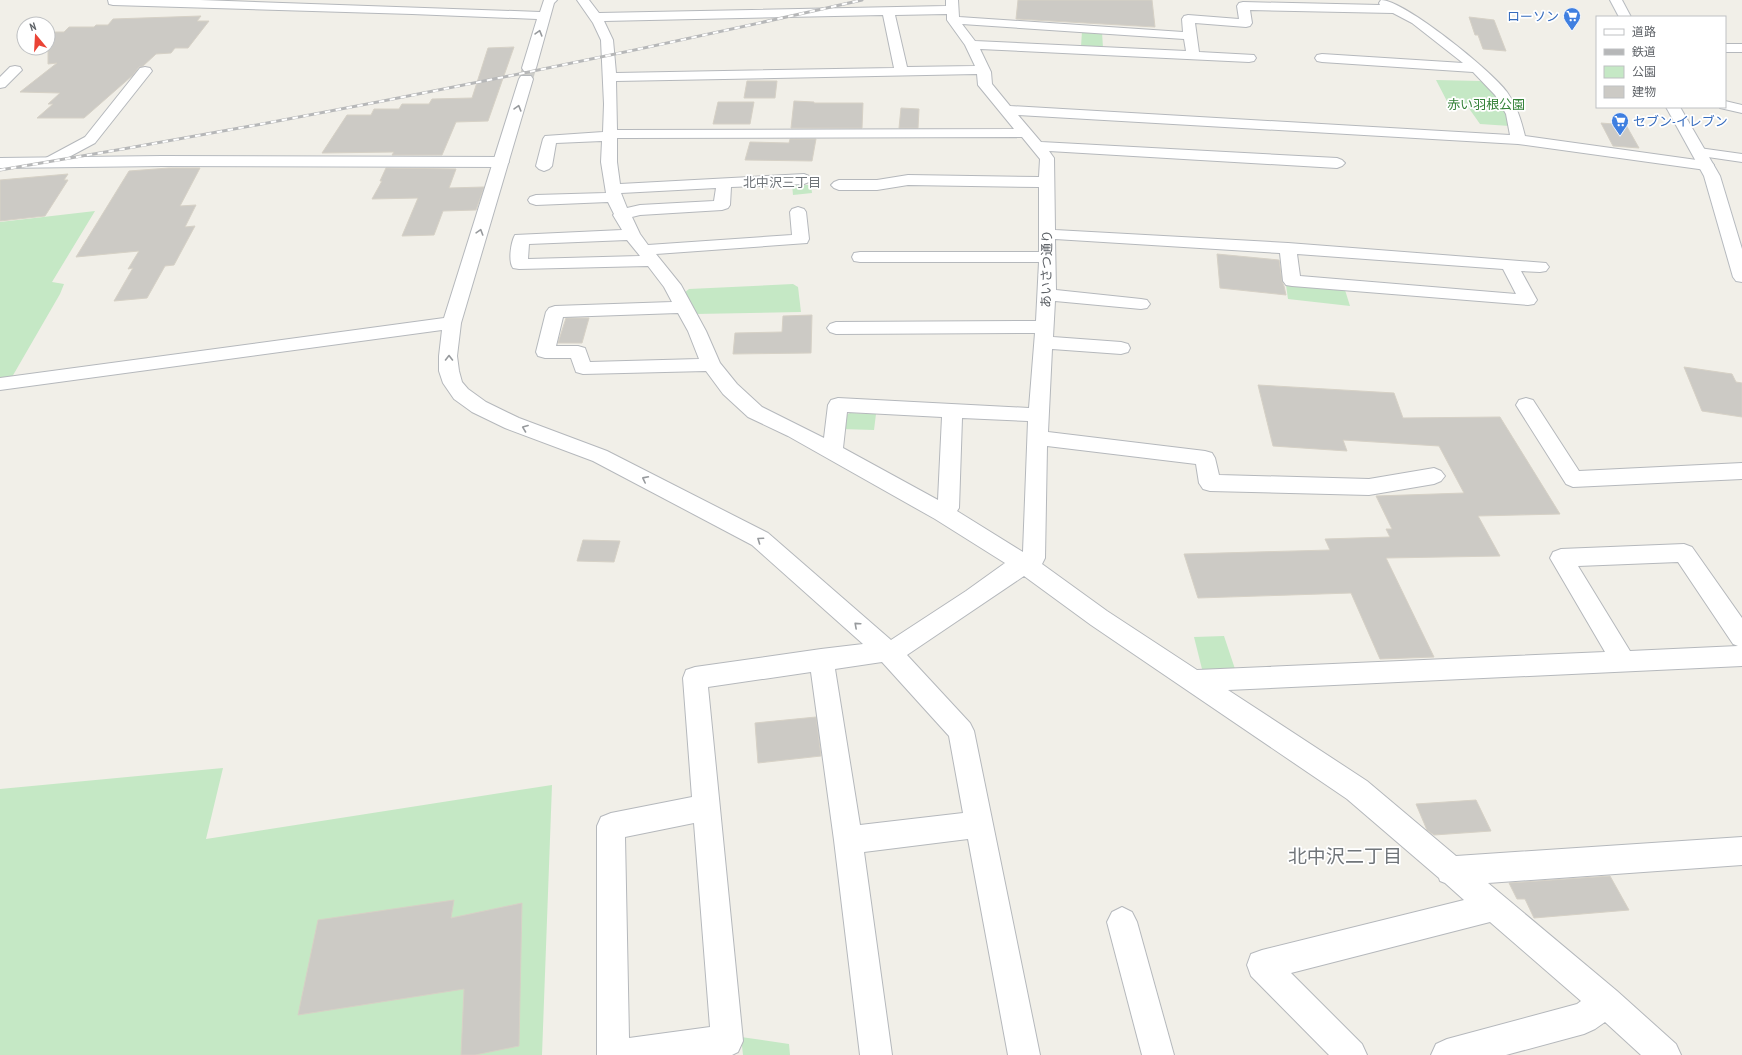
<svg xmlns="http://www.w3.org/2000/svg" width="1742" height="1055" font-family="'PT Sans Narrow','Noto Sans JP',sans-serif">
  <rect width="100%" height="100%" fill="#f1efe8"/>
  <g fill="#c5e8c5">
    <path d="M1082,31L1102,32L1103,48L1081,47Z"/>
    <path d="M1436,80L1480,81L1487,84L1508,111L1510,126L1480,124L1468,107H1450Z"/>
    <path d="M797,183L801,185H811L812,193L793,195L792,184Z"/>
    <path d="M95,211L52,282L64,284L60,294L12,377L0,379V222Z"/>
    <path d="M793,284L798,287L801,312L695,314L684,293L689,289Z"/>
    <path d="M1286,285L1345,290L1350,306L1288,299Z"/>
    <path d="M850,413L876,414L874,430L841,429L843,417Z"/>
    <path d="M1224,636L1236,672L1203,673L1194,637Z"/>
    <path d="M223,768L206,839L552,785L542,1055H0V789Z"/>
    <path d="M741,1037L789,1044L790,1055H743Z"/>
  </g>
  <g fill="#cccac5" stroke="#d6d1c6">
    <path d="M1018,0H1152L1155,27L1016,19Z"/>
    <path d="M201,16L197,21H209L188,48H175L171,53L156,54L143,66L139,67L133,75L84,118H37L53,104H48L60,93L20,92L57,63L48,64V37L54,32H64L69,27H94L96,25H108L113,19Z"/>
    <path d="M1469,17L1494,20L1506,51L1483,49L1478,35H1475Z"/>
    <path d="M514,47L488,121L456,122L442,155H392L394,152L322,153L347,115H371L374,109H399L402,104H429L432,99L472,98L488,48Z"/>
    <path d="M747,81H777L775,98H744Z"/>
    <path d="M794,101L814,102V103H863L862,128H791Z"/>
    <path d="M718,102H754L750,124H713Z"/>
    <path d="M901,108L919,109L918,128H899Z"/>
    <path d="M1601,123L1626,125L1639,148L1613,146Z"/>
    <path d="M790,139H816L812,161L745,160L750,142L789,143Z"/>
    <path d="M169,168H200L180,206L196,205L185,227L195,226L174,265L165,266L147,298L114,301L133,268L128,269L139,251L76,257L129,171Z"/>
    <path d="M386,168L456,169L449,188L484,187L476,210L443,211L434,235L402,236L418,198L372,199L382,181H380Z"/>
    <path d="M68,174L64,180H68L45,216L0,221V180Z"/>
    <path d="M1217,254L1279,260L1282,281L1284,286L1286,295L1220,288Z"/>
    <path d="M812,315L811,353L733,354L735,333L782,332L783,316Z"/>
    <path d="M566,318H589L582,343H558Z"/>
    <path d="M1684,367L1732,374L1736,382L1742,383V417L1702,411Z"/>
    <path d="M1258,385L1394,393L1403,418L1500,417L1560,514L1478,516L1500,556L1386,558L1434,657L1380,659L1351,593L1198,598L1184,554L1330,550L1325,539L1390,537L1386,529H1392L1376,496L1464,493L1439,446L1343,440L1347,451L1273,446Z"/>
    <path d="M583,540L620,541L614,562L577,561Z"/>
    <path d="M816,717L821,756L758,763L755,723Z"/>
    <path d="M1476,800L1491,831L1434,835L1427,830L1416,804Z"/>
    <path d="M1610,876L1629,910L1534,918L1525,899H1517L1509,883Z"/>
    <path d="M454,900L451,918L522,903L519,1046L475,1055H461L464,989L298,1015L318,920Z"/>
  </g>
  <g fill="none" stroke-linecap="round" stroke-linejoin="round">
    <path stroke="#ccccc8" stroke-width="14" stroke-dasharray="14 7" stroke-linecap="butt" d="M526,79L529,68"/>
    <g stroke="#b5b8bc" stroke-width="2">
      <g id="street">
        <path d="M108,0H200L540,12L544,0H557L554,3L536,68L534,71H524L522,68L537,19L412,14L113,5L109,4Z"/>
        <path d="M577,0H589L599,13L946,6V0H958L959,17L1183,32L1182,19L1184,16L1188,15L1239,19L1237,6L1239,3L1243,2L1380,5L1379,3L1381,0C1404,0 1492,71 1507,92C1517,106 1521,120 1525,136L1711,162L1714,165L1711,168L1706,170L1518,144L1018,115L1041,142L1337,158L1342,160L1345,163L1342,166L1337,168L1049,151L1054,158L1055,230L1288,243L1546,263L1549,267L1546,271L1540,272L1521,271L1537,300L1534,304L1528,305L1292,286L1286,285L1283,281L1280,253L1055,239L1056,290L1141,299L1147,300L1150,304L1147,308L1141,309L1055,301L1053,337L1121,342L1128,344L1130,348L1128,352L1121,354L1052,349L1048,432L1205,451L1212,453L1215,458L1219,475L1369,479L1434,468L1441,471L1445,476L1441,481L1434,484L1369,495L1210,491L1203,489L1199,483L1196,464L1047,446L1045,558L1042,564L1107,611L1197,670L1605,652L1550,558L1553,552L1561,549L1684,544L1692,547L1742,618V666L1228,690L1367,781L1456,856L1742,837V865L1488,883L1617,991L1676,1044L1681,1055H1641L1605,1022L1595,1029L1584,1034L1506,1055H1431L1436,1044L1447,1039L1577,1004L1581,1001L1490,922L1291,973L1362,1044L1367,1055H1329L1251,976L1247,965L1251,954L1262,950L1464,900L1445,883L1440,881L1439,878L1347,799L1091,625L1024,576L907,655L970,723L974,731L1040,1055H1008L968,839L864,852L892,1055H860L834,840L811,672L708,687L743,1041L738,1052L732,1055H597V826L601,817L611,813L692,797L683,678L686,670L695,667L821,649L863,644L752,545L593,461L505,428L472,412L454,399L443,383L439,371V356L442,330L0,390V378L444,318L519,79L521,76H531L533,79L461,323L457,356L459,371L462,382L468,389L486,402L519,418L607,451L768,533L891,640L966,591L1005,563L935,519L788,436L748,417L723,394L706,371L583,374L576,372L571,358H545L538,356L536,352L546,312L549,308L555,306L672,302L664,287L648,266L519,269L513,268C508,261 511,242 515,235L622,230L613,215L614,214L608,202L536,205L530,203L528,200L530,197L536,195L606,193L601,162L602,141L556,143L552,166L549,169L544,171L539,169L536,166L543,139L545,136L603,132L604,104L601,40L593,23ZM1250,10L1393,13L1412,23L1463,63L1322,54L1317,55L1315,58L1317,61L1322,62L1473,72L1495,95L1506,114L1510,135L1010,106L992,84L991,72L980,49L1249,62L1254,61L1256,58L1254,55L1199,52L1195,23L1246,27L1250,26L1252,23ZM947,14V20L965,45L975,66L907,67L895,15ZM883,15L894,68L616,73L613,40L604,21ZM962,24L1184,39L1186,51L975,41ZM977,74L978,85L1014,129L617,130L616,81ZM1022,137L1040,159L1039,177L908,175L877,180H839L834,182L831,185L834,188L839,190H877L908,185L1039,187V252H860L854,253L852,257L854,261L860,262H1039L1036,321L836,322L830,324L827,328L830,332L836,334L1035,333L1029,408L838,398L831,400L828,405L824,438L762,407L737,384L720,363L706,331L681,285L656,254L807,243L809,239L806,212L804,209L798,207L792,209L790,212L792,235L648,245L640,234L632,217L640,215L722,210L728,208L730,205L731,187L804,184L809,182L812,179L809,176L804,174L620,184L617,162V138ZM716,188L714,201L640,205L627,208L621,193ZM627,240L640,256L528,259L529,244ZM1297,254L1503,269L1516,294L1300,276ZM678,313L688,331L699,359L590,362L585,348L578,346H556L563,317ZM847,412L942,417L938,500L843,448ZM962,418L1028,421L1023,552L957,511L959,508ZM1678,562L1733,644L1738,646L1630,651L1578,566ZM882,662L949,736L963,813L860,825L835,669ZM694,823L710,1027L629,1038L625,837Z"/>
        <rect x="1725" y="44" width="17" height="8"/>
        <path d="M15,66L20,67L22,70L5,87L0,88V77L10,67Z"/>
        <path d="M145,67L150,68L152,71L95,143L54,165L49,167L44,165L41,162L44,159L85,137L140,68Z"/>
        <path d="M1725,101L1742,105V113L1720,108L1725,107Z"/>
        <path d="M1699,148L1742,154V162L1694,155L1692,152L1694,149Z"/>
        <path d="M1526,398L1533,400L1579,471L1742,463V479L1573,487L1566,484L1516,405L1519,400Z"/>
        <path d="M1122,907L1132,912L1137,922L1174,1055H1142L1107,922L1112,912Z"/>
      </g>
    </g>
    <g stroke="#b6babf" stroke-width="2">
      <g id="secondary">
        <path d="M1610,0H1622L1631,17H1619Z"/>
        <path d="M1666,107H1680L1720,176L1742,249V282L1736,281L1733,277L1704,176Z"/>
        <path d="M162,156L501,157L506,159L509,162L506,165L501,167L162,166L0,168V158Z"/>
      </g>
    </g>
    <use href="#street" fill="#fff" fill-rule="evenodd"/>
    <use href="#secondary" fill="#fff" fill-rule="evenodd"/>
    <g stroke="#b6b7b8" stroke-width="3">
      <path id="rail" d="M0,170C289,122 576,65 862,0"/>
    </g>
    <use href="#rail" stroke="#fff" stroke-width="2" stroke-dasharray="5.5" stroke-linecap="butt"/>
  </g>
  <defs><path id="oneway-chevron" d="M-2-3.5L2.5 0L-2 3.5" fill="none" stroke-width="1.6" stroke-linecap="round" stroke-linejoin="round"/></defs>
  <g stroke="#979a9d">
    <use href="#oneway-chevron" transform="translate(539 33) rotate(-74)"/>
    <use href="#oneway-chevron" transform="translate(518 108) rotate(-74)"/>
    <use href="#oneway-chevron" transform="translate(480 232) rotate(-73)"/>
    <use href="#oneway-chevron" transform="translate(449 358) rotate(-90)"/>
    <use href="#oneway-chevron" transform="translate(525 428) rotate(-159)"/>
    <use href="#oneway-chevron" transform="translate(645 479) rotate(-153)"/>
    <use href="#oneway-chevron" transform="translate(760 540) rotate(-145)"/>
    <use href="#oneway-chevron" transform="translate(857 625) rotate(-138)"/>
  </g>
  <defs>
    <g id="supermarket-pin" transform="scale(0.9)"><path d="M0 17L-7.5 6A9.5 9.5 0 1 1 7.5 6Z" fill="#3f7fe0" stroke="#fff"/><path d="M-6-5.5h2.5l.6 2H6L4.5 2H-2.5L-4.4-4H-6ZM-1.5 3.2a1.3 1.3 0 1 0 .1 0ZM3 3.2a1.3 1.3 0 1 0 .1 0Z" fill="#fff"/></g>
  </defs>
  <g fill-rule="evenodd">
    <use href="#supermarket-pin" x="1572" y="16"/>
    <use href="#supermarket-pin" x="1620" y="121"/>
  </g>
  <g text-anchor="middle" stroke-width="3.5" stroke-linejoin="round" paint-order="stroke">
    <g font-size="13" fill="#366cbe" stroke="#fff" text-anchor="end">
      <text x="1559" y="21">ローソン</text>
      <text x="1633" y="126" text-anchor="start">セブン-イレブン</text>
    </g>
    <g font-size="13" fill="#348238" stroke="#fff">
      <text x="1486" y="109">赤い羽根公園</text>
    </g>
    <g font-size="13" fill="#70757a" stroke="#fff">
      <text x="782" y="187">北中沢三丁目</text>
    </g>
    <g font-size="13" fill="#5f6368" stroke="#fff">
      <text transform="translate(1046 269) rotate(-89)" y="5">あいさつ通り</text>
    </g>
    <g font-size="19" fill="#70757a" stroke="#fff">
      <text x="1345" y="863">北中沢二丁目</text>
    </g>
  </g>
  <rect x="1596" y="16" width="130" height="92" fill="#ffffff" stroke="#bfc1c3"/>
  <rect x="1604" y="29" width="20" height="6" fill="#ffffff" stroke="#bfc1c3"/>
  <text x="1632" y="36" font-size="12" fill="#5f6368">道路</text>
  <rect x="1604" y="49" width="20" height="6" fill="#b6b7b8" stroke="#bfc1c3"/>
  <text x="1632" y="56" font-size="12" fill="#5f6368">鉄道</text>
  <rect x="1604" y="66" width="20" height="12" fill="#c5e8c5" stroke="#bfc1c3"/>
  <text x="1632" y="76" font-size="12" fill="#5f6368">公園</text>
  <rect x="1604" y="86" width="20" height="12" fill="#cccac5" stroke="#bfc1c3"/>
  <text x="1632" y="96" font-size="12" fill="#5f6368">建物</text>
  <g transform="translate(36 36) rotate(342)"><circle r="19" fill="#ffffff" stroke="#bfc1c3"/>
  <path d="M0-3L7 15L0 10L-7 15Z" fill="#ea4335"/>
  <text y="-6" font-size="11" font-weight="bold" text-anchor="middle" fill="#5f6368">N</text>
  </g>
</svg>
